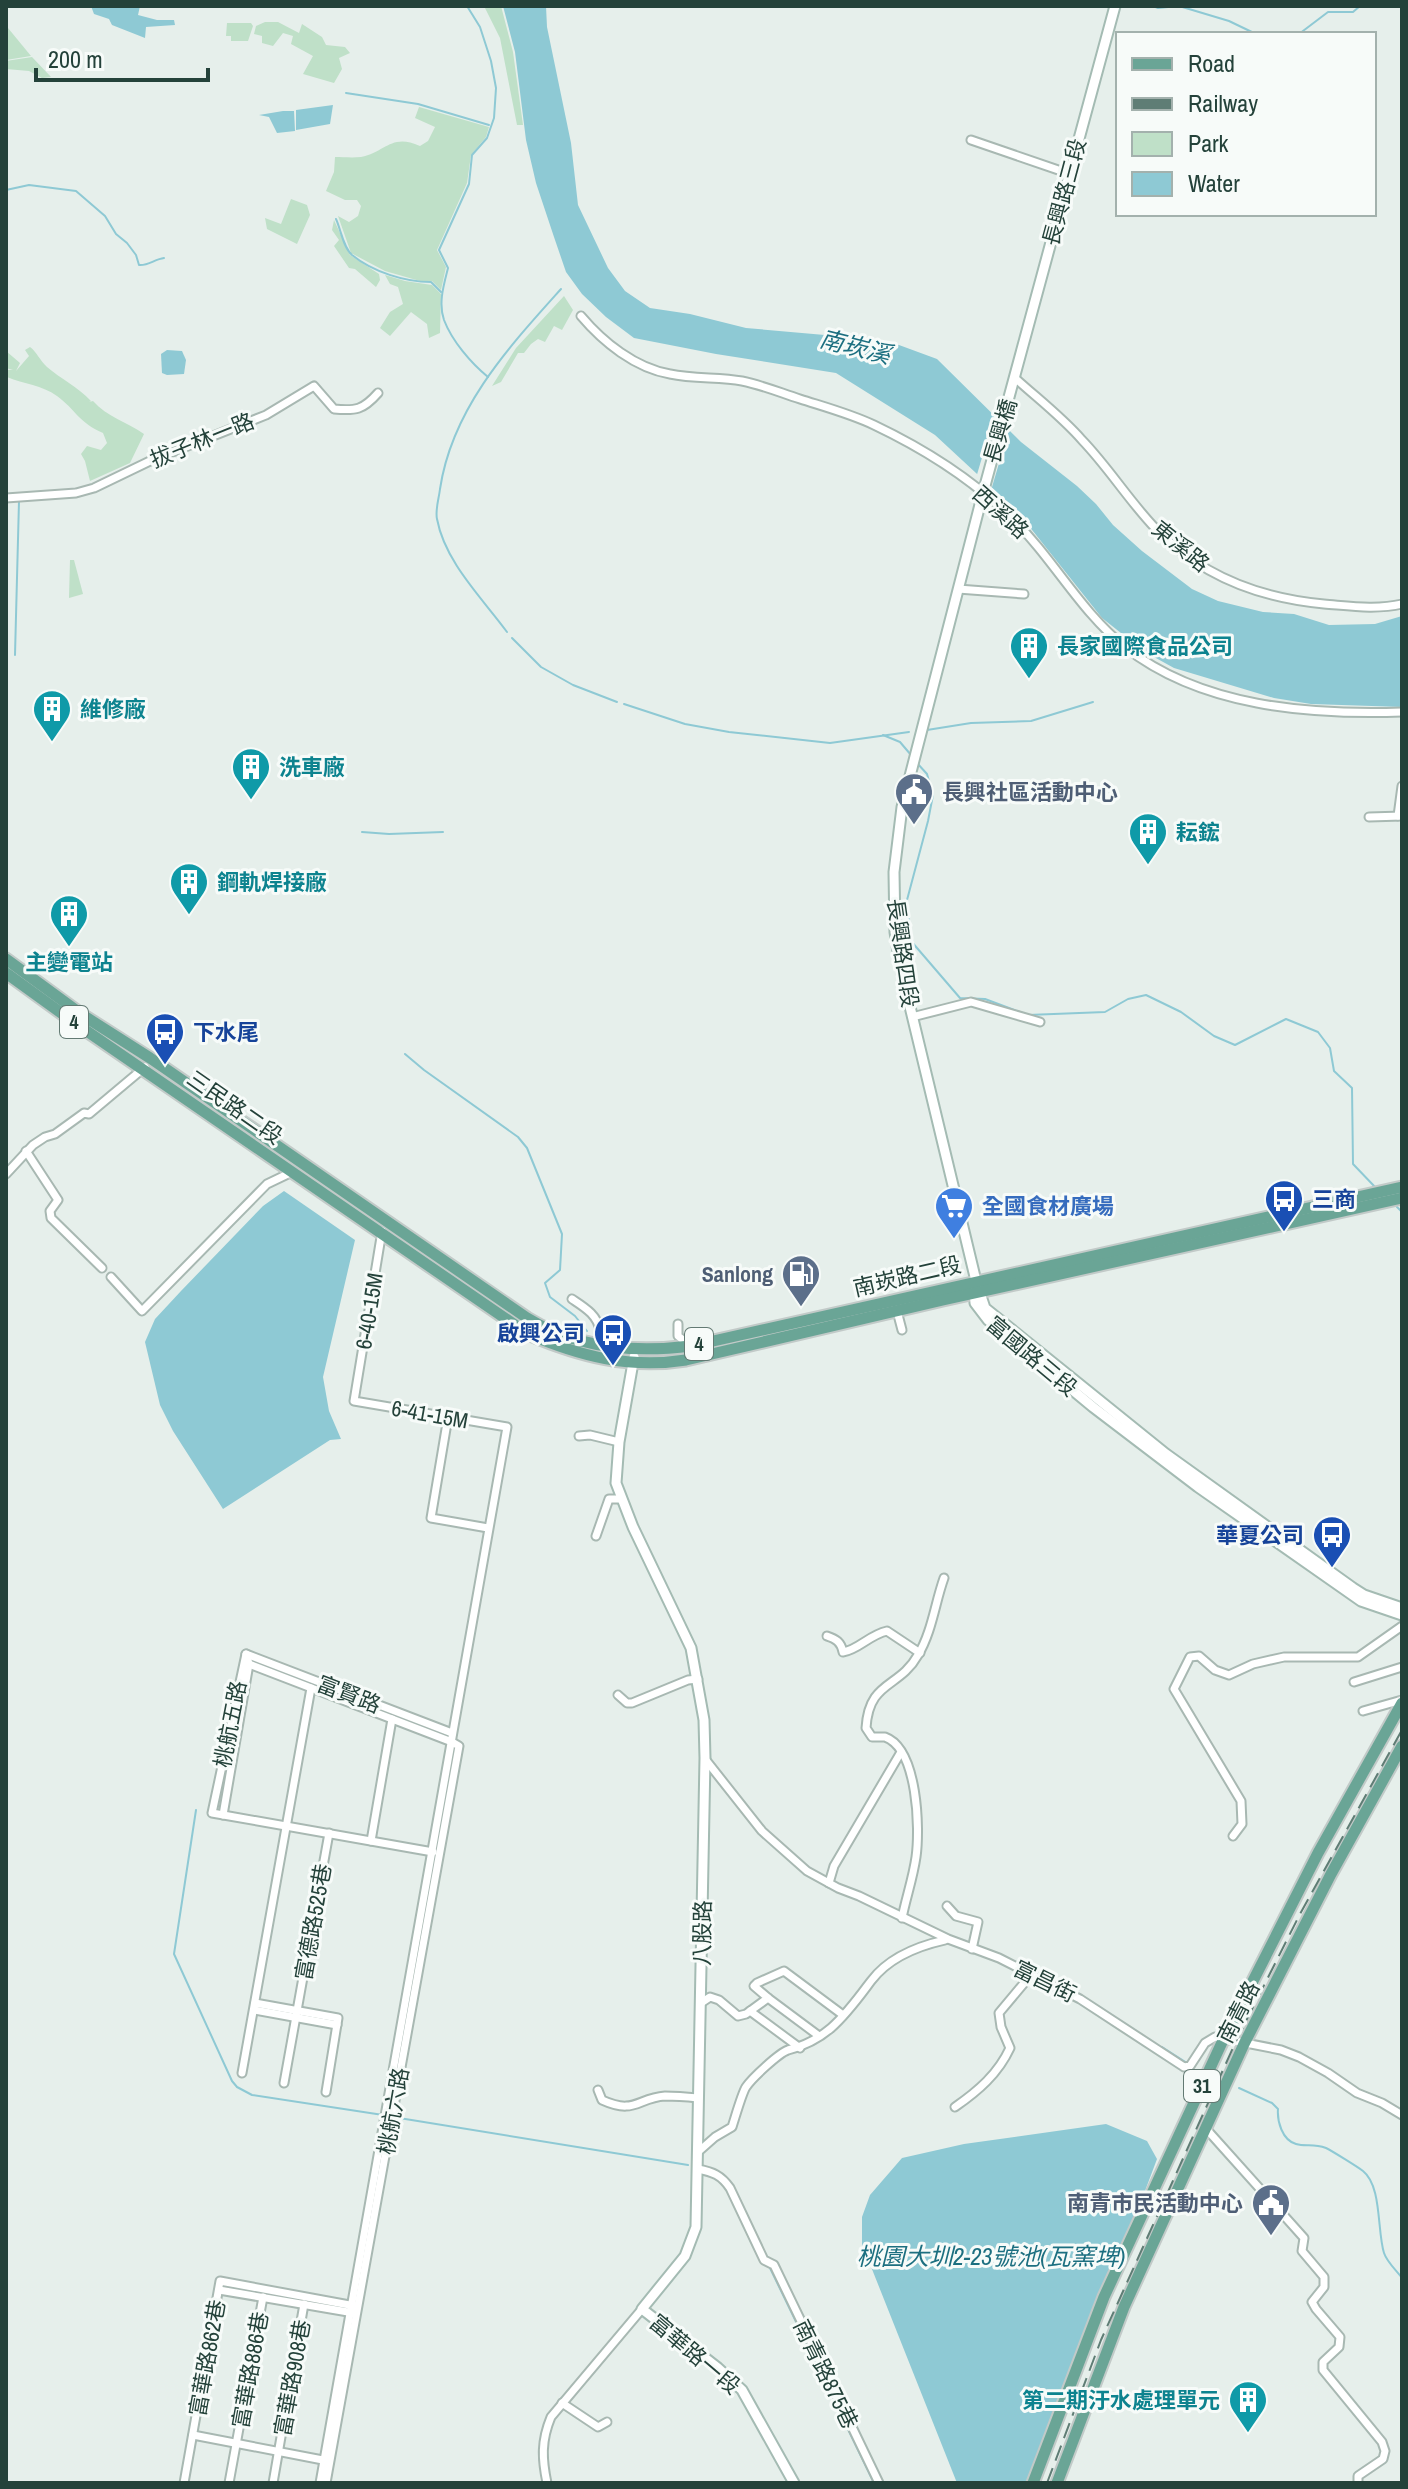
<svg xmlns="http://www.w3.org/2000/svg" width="1408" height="2489" font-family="'Archivo Narrow','Noto Sans TC',sans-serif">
  <rect width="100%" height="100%" fill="#e6efeb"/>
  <g fill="#bfe0c8">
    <path d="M484,6H501L513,52L523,125H517L500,38Z"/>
    <path d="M265,22H278L299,33L302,24L322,37L326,45L345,47L350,53L339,58L342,69L334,83L303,74L313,56L291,44L293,36L283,33L273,46L262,43V36L254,34L256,26Z"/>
    <path d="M227,23H251L253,26L248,41H231V36H226Z"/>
    <path d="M6,26L8,28L31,56L6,60Z"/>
    <path d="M32,57L51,77L42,78L29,71L6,69V61Z"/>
    <path d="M419,107L489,127L486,137L471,155L467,183L437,250L446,267L441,290L432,281H420L385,271L351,253L338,216L349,222L358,216L361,206L357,200H345L326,191L334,172L335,157C343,157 352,158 361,157C386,152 391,133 420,146L428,141L435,127L415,118Z"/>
    <path d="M291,199L307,205L310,215L297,244L267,229L265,218L281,224Z"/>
    <path d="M334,220L350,255L379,274L380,280L376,287L355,269L349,268L334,246L339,240L332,230Z"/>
    <path d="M385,275L405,281L432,285L441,294L440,333L429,338L427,324L411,312L390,336L380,328L390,312L403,304L398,287L390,284Z"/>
    <path d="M564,296L573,310L562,330L554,326L545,342L538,339L531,344L524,353H518L501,382L492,386L516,348Z"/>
    <path d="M30,347C37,352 40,361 47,367C61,379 78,387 91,401L89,402L93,401C107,417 127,422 144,434L130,463L90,481L85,461L81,454L87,446L101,450L107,443L103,433C79,423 75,409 57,396C42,385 24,384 7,377L6,370H13L6,368V351L20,363L16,371L29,356L25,350Z"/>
    <path d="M70,560H74L83,594L69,598Z"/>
  </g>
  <g fill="#8ec9d4">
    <path d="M91,6H140L138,15L157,20H174L175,25L146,27L145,38L112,25L109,19L94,14Z"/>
    <path d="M503,6H546L547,27L571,143L578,205L608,268L625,291L650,308L690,314L746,328L859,338L899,345L937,359L1021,442L1077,486L1096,504L1113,525L1142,551L1192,589L1218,601L1263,612L1294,614L1329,625L1375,624L1402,616V707L1311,704L1274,698L1174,668L1145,652L1102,618L1017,511L935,435L836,373L716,354L634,338L606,317L582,294L566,272L554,237L536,183L526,140L515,52Z"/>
    <path d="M333,105L330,124L296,130V110Z"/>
    <path d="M283,111H294L295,131L277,133L269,117L259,115Z"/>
    <path d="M167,350L182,351L186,360L184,374L167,375L162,373L161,354Z"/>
    <path d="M284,1191L355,1240L323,1377L329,1411L341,1439L330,1440L223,1509L173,1431L160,1405L145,1342L155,1319L181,1291L263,1206Z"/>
    <path d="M1106,2124L1147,2141L1157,2159L1139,2207L1105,2281L1028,2483H957L862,2244V2217L870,2195L902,2158L964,2144Z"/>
  </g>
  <path fill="#e6efeb" d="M995,413L1010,426L992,487L983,485L976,478Z"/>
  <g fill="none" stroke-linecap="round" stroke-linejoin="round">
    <g stroke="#8ec9d4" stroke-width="2">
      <path d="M467,6L480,27L491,61L496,88L494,118L487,138L472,155L469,184L439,250L448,268C444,284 438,303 444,320C452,341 471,363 488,377"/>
      <path d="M1153,6L1158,8L1178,6"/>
      <path d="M1179,6L1229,21L1256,34"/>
      <path d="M1299,34L1328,12H1353L1360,6"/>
      <path d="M346,93L418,104L489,125"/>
      <path d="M6,190L29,185L76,191L105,216L116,234L127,243L136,255L139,265C148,266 155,259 164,258"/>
      <path d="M336,219C341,230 343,247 352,255C373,272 405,282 431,282L441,292"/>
      <path d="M507,632C482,598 445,562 437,519C435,510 439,498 440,489C452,408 509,347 561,289"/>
      <path d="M512,638L541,667L573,685L617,702"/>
      <path d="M15,655L19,501"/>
      <path d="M624,704L685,724L729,732L830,743L909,732"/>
      <path d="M927,730L971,723L1031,721L1093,702"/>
      <path d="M883,735L900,742L911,755"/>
      <path d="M917,763L927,774L933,795L928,821L907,900L911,941L960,998L985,999L1028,1015L1105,1012L1128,999L1146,995L1181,1012L1214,1036L1235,1045L1286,1019L1318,1032L1330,1048L1334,1071L1352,1088L1353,1164L1376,1188"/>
      <path d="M362,832L389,834L443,832"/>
      <path d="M405,1054L424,1070L518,1137L527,1148L562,1234L560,1270L545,1283L550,1297L575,1316L587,1331"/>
      <path d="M1397,1207L1402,1212"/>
      <path d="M196,1810L174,1954L232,2081L237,2087L252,2095L383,2115"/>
      <path d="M1162,2047L1187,2063"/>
      <path d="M1239,2088L1272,2103L1278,2109C1277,2121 1282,2140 1296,2144C1306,2147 1313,2143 1326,2148C1332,2151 1358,2167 1363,2171C1382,2186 1377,2231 1384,2253C1387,2262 1396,2270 1402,2278"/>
      <path d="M393,2117L688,2165"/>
      <path d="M770,2268L874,2483"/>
    </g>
    <g stroke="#a8b8b2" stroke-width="11">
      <g id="street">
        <path d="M971,140L1070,174"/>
        <path d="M581,316C603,342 635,368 670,374C694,379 719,377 742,381C762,385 781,393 800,399C825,407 851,414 874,425C935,454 995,494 1038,547C1066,581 1090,619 1125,647C1201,707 1309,715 1402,712"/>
        <path d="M1015,378C1037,398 1062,417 1082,440C1109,468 1129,501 1156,529C1201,576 1259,598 1324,604C1350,606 1376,610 1402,604"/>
        <path d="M6,498L76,493L94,488L150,461L266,415L314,386L334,409C356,411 363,410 378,393"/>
        <path d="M958,589L1024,594"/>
        <path d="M1398,816L1402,786"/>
        <path d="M1369,817L1402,816"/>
        <path d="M912,1017L971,1002L1040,1022"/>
        <path d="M26,1151L58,1200L50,1211L51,1218L102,1268"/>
        <path d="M6,1174L33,1145L45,1137L55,1134L84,1113L89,1114L145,1067"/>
        <path d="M111,1277L142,1311L267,1184L292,1172"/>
        <path d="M572,1299C584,1307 598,1315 600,1331C600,1335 600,1340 601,1345"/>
        <path d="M897,1311L902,1330"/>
        <path d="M678,1324V1336L691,1346"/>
        <path d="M448,1417L431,1518L488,1528"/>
        <path d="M579,1436L590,1435L619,1442"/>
        <path d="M596,1536L609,1499H621"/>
        <path d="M827,1636C836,1639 841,1642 843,1652C858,1650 869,1635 887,1631L920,1653"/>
        <path d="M246,1654L212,1813L433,1852"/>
        <path d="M246,1654L452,1733"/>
        <path d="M249,1664L452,1742"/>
        <path d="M1354,1682L1402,1667"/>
        <path d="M618,1695L627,1703H632L688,1680L698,1679"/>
        <path d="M1363,1711L1402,1700"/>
        <path d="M705,1759L762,1831L807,1871L838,1888L859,1896L948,1939L999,1958L1080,1999L1184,2067L1190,2066L1205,2043L1215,2037L1281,2050L1299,2057L1328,2073L1357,2093L1382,2103L1402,2115"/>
        <path d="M223,1815L249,1664L248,1660"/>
        <path d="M1233,1836L1242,1824L1241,1801L1174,1689L1190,1657L1199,1656L1215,1670L1229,1675L1253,1664L1284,1657H1358L1402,1626"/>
        <path d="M371,1841L392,1719"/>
        <path d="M829,1883L834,1866L901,1752"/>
        <path d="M947,1906L956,1916L978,1922L972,1949"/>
        <path d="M902,1918C906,1898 913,1878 916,1857C920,1829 918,1749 885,1737C883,1737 874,1737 872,1737L866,1728C869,1680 899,1689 918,1655C932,1632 935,1603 944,1578"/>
        <path d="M768,1998L819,2036"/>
        <path d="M255,2003L338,2018L326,2092"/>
        <path d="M701,2003L710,1997L719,2000L738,2016L746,2014L768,1998L754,1986L757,1983L784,1971L843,2015"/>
        <path d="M254,2010L337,2025"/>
        <path d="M750,2011L800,2048"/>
        <path d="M242,2073L311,1688"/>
        <path d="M284,2083L329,1833"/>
        <path d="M598,2090L602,2100C635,2115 637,2098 665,2096C676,2096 688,2097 698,2098"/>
        <path d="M955,2107C978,2091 998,2074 1010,2048L1001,2027L999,2013L1030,1976"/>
        <path d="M1209,2132L1304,2238L1302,2251L1324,2277V2287L1312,2302L1316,2309L1340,2337L1339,2347L1323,2362V2370L1382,2442L1385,2451L1383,2459L1358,2476V2483"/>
        <path d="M698,2152L715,2137L732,2127C735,2118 742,2093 746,2087C752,2078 779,2053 788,2050C804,2046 818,2039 831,2028C847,2014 859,1997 871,1981C889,1957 918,1946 945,1940"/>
        <path d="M698,2169C713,2172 721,2175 730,2188L764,2260L774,2265L879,2483"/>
        <path d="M219,2290L354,2313"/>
        <path d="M562,2403L598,2427L607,2422"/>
        <path d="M193,2435L328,2461"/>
        <path d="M184,2483L220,2281L355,2306"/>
        <path d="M229,2483L263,2297"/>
        <path d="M273,2483L304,2304"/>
        <path d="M320,2483L507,1427L354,1401L382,1231"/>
        <path d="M326,2483L459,1746L452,1742"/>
        <path d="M547,2483C542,2459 541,2441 551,2417L642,2309"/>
      </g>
    </g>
    <g stroke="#a4bbb3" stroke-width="13">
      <g id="secondary">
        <path d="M1115,6L983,493L902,807L894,872L895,932L900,965L976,1281L985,1308L1166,1454L1353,1588L1364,1595L1402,1608"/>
        <path d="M974,1288L975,1303L988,1320L1093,1407L1198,1487L1361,1601L1402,1615"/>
        <path d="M634,1357L619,1442L616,1483L633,1527L691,1648L704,1720L705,1758L696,2227L685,2256L642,2309L718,2368L742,2390L794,2483"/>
      </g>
    </g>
    <g stroke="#c2cac8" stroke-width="15">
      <g id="primary">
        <path d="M6,959L81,1014L150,1058L527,1318C577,1349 634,1353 691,1346L1402,1187"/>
        <path d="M6,973L75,1023L528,1334C580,1356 629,1369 686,1360L943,1300L1402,1198"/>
        <path d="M1033,2483L1104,2297L1224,2038L1318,1853L1402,1703"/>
        <path d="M1057,2483L1124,2307L1244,2044L1331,1874L1402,1746"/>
      </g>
    </g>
    <use href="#street" stroke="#fff" stroke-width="7"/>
    <use href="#secondary" stroke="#fff" stroke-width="9"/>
    <use href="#primary" stroke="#6aa596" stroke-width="11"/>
    <path stroke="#5f7d75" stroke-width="2" stroke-dasharray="16 8" stroke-linecap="butt" d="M1047,2483L1101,2340L1237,2039L1300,1914L1402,1730"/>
  </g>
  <defs>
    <g id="building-pin" transform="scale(2)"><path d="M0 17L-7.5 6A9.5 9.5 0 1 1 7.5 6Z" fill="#0f9aa8" stroke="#f7fbf9"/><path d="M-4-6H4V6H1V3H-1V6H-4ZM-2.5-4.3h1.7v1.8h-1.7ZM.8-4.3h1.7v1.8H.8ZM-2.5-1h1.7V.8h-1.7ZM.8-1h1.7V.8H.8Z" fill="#fff"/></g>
    <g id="civic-pin" transform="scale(2)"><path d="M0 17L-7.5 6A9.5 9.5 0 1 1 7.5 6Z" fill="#5c6f8a" stroke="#f7fbf9"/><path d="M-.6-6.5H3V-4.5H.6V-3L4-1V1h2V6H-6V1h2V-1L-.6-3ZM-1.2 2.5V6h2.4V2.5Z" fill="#fff"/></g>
    <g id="bus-pin" transform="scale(2)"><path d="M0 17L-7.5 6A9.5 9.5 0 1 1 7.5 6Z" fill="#1a4fb4" stroke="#f7fbf9"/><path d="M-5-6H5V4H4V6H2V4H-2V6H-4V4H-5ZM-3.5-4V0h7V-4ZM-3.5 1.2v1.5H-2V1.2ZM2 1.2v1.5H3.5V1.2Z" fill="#fff"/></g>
    <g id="supermarket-pin" transform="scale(2)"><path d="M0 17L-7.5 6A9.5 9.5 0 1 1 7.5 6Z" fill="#3f7fe0" stroke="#f7fbf9"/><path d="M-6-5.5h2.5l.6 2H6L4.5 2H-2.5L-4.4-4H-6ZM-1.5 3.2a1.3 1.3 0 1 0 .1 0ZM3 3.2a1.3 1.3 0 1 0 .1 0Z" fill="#fff"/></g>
    <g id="fuel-pin" transform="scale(2)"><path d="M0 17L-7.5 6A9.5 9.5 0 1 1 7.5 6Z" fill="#5c6f8a" stroke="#f7fbf9"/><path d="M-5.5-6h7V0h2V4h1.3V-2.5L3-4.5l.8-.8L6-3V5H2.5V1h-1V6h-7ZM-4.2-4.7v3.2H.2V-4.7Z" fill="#fff"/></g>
  </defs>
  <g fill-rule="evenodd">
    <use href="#building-pin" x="1029" y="646"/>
    <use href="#building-pin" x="52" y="709"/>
    <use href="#building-pin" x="251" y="767"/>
    <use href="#civic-pin" x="914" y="792"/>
    <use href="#building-pin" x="1148" y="832"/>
    <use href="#building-pin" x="189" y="882"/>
    <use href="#building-pin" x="69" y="914"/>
    <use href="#bus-pin" x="165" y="1032"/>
    <use href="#bus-pin" x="1284" y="1199"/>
    <use href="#supermarket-pin" x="954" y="1206"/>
    <use href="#fuel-pin" x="801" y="1274"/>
    <use href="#bus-pin" x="613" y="1333"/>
    <use href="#bus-pin" x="1332" y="1535"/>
    <use href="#civic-pin" x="1271" y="2203"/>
    <use href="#building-pin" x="1248" y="2400"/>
  </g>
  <g text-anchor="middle" stroke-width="6" stroke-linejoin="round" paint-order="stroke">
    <g fill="#f7fbf9" stroke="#637a73" stroke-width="2">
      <rect x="60" y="1006" width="28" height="32" rx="6"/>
      <rect x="685" y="1328" width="28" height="32" rx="6"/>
      <rect x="1184" y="2070" width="36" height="32" rx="6"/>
    </g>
    <g font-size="20" font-weight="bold" fill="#24423a">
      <text x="74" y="1029">4</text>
      <text x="699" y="1351">4</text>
      <text x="1202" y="2093">31</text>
    </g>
    <g font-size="22" fill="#24423a" stroke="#f7fbf9">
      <text transform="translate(1064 192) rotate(-75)" y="8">長興路三段</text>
      <text transform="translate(1000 431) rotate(-74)" y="8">長興橋</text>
      <text transform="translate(202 440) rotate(-22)" y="8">拔子林一路</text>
      <text transform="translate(1001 512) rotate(42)" y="8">西溪路</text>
      <text transform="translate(1181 546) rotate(39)" y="8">東溪路</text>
      <text transform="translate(903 953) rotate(82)" y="8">長興路四段</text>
      <text transform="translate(235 1107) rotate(35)" y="8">三民路二段</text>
      <text transform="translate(907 1276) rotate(-13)" y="8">南崁路二段</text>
      <text transform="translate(369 1311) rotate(-81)" y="8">6-40-15M</text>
      <text transform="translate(1032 1356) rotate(40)" y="8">富國路三段</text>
      <text transform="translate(430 1414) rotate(10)" y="8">6-41-15M</text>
      <text transform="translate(349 1694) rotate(21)" y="8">富賢路</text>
      <text transform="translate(230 1724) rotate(-79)" y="8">桃航五路</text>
      <text transform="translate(313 1922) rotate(-80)" y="8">富德路525巷</text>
      <text transform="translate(702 1933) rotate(-89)" y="8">八股路</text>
      <text transform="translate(1045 1981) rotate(26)" y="8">富昌街</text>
      <text transform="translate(1238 2012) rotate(-63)" y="8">南青路</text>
      <text transform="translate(393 2111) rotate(-80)" y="8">桃航六路</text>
      <text transform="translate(695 2354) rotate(40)" y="8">富華路一段</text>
      <text transform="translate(207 2358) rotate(-80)" y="8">富華路862巷</text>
      <text transform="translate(250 2370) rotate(-80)" y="8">富華路886巷</text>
      <text transform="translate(826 2374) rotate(64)" y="8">南青路875巷</text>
      <text transform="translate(292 2378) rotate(-80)" y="8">富華路908巷</text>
    </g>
    <g font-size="22" font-weight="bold" fill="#0d838f" stroke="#f7fbf9" text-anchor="start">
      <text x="1057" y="654">長家國際食品公司</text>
      <text x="80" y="717">維修廠</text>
      <text x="279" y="775">洗車廠</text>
      <text x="1176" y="840">耘鋐</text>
      <text x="217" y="890">鋼軌焊接廠</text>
      <text x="69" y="970" text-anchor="middle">主變電站</text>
      <text x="1220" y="2408" text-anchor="end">第二期汙水處理單元</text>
    </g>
    <g font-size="22" font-weight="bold" fill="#4e5e75" stroke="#f7fbf9" text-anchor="end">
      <text x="942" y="800" text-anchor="start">長興社區活動中心</text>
      <text x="773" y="1282">Sanlong</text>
      <text x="1243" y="2211">南青市民活動中心</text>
    </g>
    <g font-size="22" font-weight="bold" fill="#164399" stroke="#f7fbf9" text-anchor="start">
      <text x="193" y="1040">下水尾</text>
      <text x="1312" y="1207">三商</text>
      <text x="585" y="1341" text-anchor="end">啟興公司</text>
      <text x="1304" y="1543" text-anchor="end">華夏公司</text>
    </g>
    <g font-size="22" font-weight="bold" fill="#366cbe" stroke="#f7fbf9" text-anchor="start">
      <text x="982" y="1214">全國食材廣場</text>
    </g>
    <g font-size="24" font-style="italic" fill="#1c6f80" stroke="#f7fbf9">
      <text transform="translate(855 347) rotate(14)" y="8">南崁溪</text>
      <text x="991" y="2265">桃園大圳2-23號池(瓦窯埤)</text>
    </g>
  </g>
  <rect width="1408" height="2489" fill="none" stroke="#24423a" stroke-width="16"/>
  <rect x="1116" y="32" width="260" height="184" fill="#f7fbf9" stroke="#a3b1ad" stroke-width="2"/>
  <rect x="1132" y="58" width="40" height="12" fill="#6aa596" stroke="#a3b1ad" stroke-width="2"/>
  <text x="1188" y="72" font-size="24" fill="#24423a">Road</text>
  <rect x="1132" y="98" width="40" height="12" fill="#5f7d75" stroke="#a3b1ad" stroke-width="2"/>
  <text x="1188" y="112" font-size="24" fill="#24423a">Railway</text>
  <rect x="1132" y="132" width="40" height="24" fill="#bfe0c8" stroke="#a3b1ad" stroke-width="2"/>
  <text x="1188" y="152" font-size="24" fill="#24423a">Park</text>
  <rect x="1132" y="172" width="40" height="24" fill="#8ec9d4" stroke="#a3b1ad" stroke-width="2"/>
  <text x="1188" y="192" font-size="24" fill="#24423a">Water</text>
  <path d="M36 68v12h172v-12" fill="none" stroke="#24423a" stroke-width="4"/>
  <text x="48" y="68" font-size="24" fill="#24423a" stroke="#f7fbf9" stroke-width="6" paint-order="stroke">200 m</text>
</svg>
